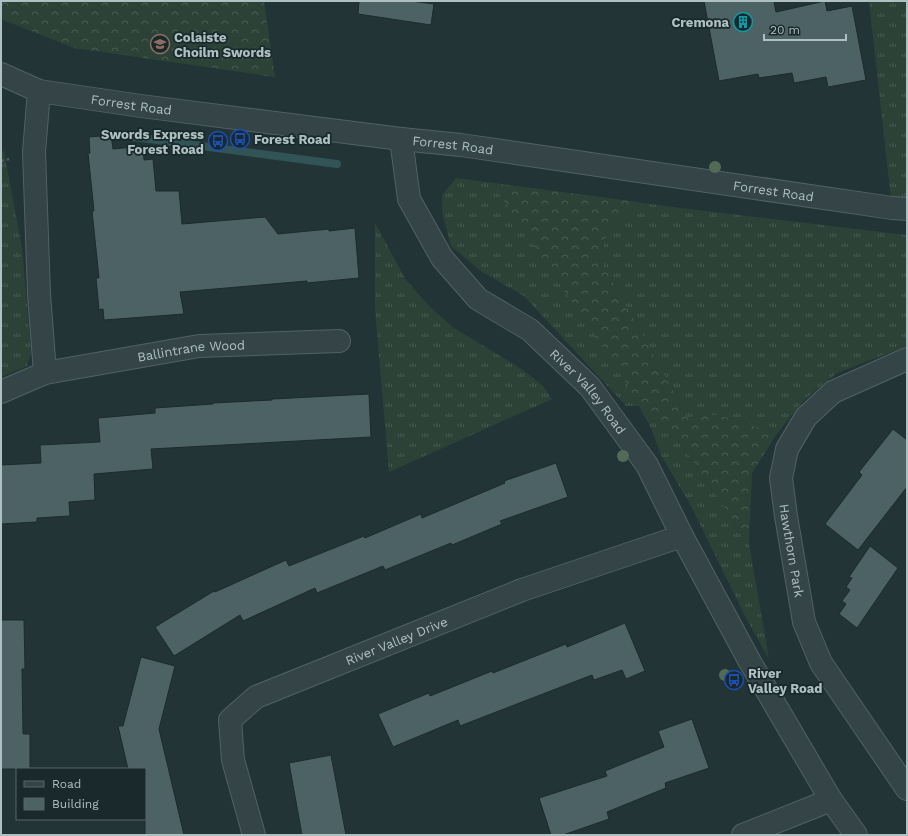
<svg xmlns="http://www.w3.org/2000/svg" width="908" height="836" font-family="'Work Sans',sans-serif">
  <defs>
    <pattern id="grass-tufts" width="24" height="20" patternUnits="userSpaceOnUse"><rect width="24" height="20" fill="#2d4237"/><path d="M3 7l-1-3M5 7V3M7 7l1-3M15 17l-1-3M17 17v-4M19 17l1-3" fill="none" stroke="#495c52"/></pattern>
    <pattern id="forest-crowns" width="20" height="18" patternUnits="userSpaceOnUse"><rect width="20" height="18" fill="#2d4237"/><path d="M2 6a3 3 0 1 1 6 0M12 15a3 3 0 1 1 6 0" fill="none" stroke="#495c52"/></pattern>
  </defs>
  <rect width="100%" height="100%" fill="#223436"/>
  <g fill="url(#grass-tufts)">
    <path d="M869,1H907V209L892,208Z"/>
    <path d="M4,151L22,248L31,353L27,366L1,377V152Z"/>
    <path d="M456,178L681,208L907,235V346L837,373L804,400L776,435L737,419L706,414L688,419L640,406L680,442L749,544L769,659L746,618L691,506L661,455L650,426L639,406H626L524,296L482,272L451,246L442,212V195Z"/>
    <path d="M375,223L406,280L430,307L454,328L523,370L543,386L552,399L389,472L375,309Z"/>
  </g>
  <g fill="url(#forest-crowns)">
    <path d="M1,1H264L275,77L74,48L1,19Z"/>
    <path d="M492,183L638,202L608,226L601,261L648,344L688,419L706,414L737,419L776,435L752,473L749,544L680,442L639,406L620,372L571,301Z"/>
  </g>
  <g fill="none" stroke-linecap="round" stroke-linejoin="round">
    <path stroke="#335457" stroke-width="8" d="M134,137L337,164"/>
  </g>
  <g fill="#4d6265" stroke="#1c2b2d">
    <path d="M359,1H411L434,4L431,25L358,14Z"/>
    <path d="M704,1H774L776,12L825,1L827,11L852,6L866,80L828,87L826,77L794,83L792,73L759,78L758,74L719,81Z"/>
    <path d="M111,135L113,149L143,146L144,160L153,159L156,191H179L182,224L265,217L278,234L329,229V231L355,228L359,278L307,283V281L180,292L184,314L104,320L103,309L99,310L96,278H99L92,211H94L88,153H90L89,137Z"/>
    <path d="M369,394L371,437L151,449L153,469L94,474L95,500L69,502L70,516L37,518V522L1,524V465L41,463L40,445L100,442L98,418L155,413V408L213,404V403L272,400V399Z"/>
    <path d="M893,429L907,440V487L858,550L825,524L862,475L859,472Z"/>
    <path d="M556,463L568,497L500,521L502,524L452,545L451,543L385,570L383,566L317,593L315,588L243,621L240,615L174,656L155,627L214,591L215,592L286,560L289,566L364,536L365,538L421,514L422,518L505,483L504,481Z"/>
    <path d="M870,546L898,568L857,628L839,614L846,604L842,601L850,590L846,587L852,578L849,577Z"/>
    <path d="M1,620H24L25,669H22L23,734H30V769H1Z"/>
    <path d="M625,623L645,671L626,679L622,670L594,680L592,675L460,726L458,720L393,747L378,714L429,693L430,696L492,671L493,673L566,644L567,647Z"/>
    <path d="M141,657L175,666L159,729L184,835H145V769H128L118,726H123Z"/>
    <path d="M692,719L709,768L665,783L666,788L607,812L609,819L563,835H551L539,798L607,776L605,771L664,747L658,731Z"/>
    <path d="M331,755L346,835H302L289,763Z"/>
  </g>
  <g fill="none" stroke-linecap="round" stroke-linejoin="round">
    <g stroke="#526264" stroke-width="24">
      <g id="minor">
        <path id="s1" d="M1,74L39,91L141,106L401,139L461,145L892,208L907,209"/>
        <path d="M39,91L34,152L39,294L45,373"/>
        <path id="s2" d="M401,139L409,199L442,258L478,299L530,330L590,387L647,465L682,536L750,662L831,800L856,835"/>
        <path id="s3" d="M907,359L833,392L806,417L787,449L781,478L786,516L804,622L821,663L907,789"/>
        <path id="s4" d="M1,392L45,373L199,346L339,341"/>
        <path id="s5" d="M254,835L233,760L230,720L256,697L522,590L682,536"/>
        <path d="M743,835L831,800"/>
      </g>
    </g>
    <path stroke="#4a5d57" stroke-width="2.5" stroke-dasharray="3 3" stroke-linecap="butt" d="M1,161L9,159"/>
    <use href="#minor" stroke="#354547" stroke-width="22"/>
  </g>
  <g fill="#526a56">
    <circle cx="715" cy="167" r="6"/>
    <circle cx="623" cy="456" r="6"/>
    <circle cx="725" cy="675" r="6"/>
  </g>
  <defs>
    <g id="building-ring" transform="scale(1)"><circle r="9.5" fill="#1a292b" stroke="#0f9aa8" stroke-width="1.5"/><path d="M-4-6H4V6H1V3H-1V6H-4ZM-2.5-4.3h1.7v1.8h-1.7ZM.8-4.3h1.7v1.8H.8ZM-2.5-1h1.7V.8h-1.7ZM.8-1h1.7V.8H.8Z" fill="#0f9aa8"/></g>
    <g id="school-ring" transform="scale(1)"><circle r="9.5" fill="#1a292b" stroke="#8d6e63" stroke-width="1.5"/><path d="M0-5L7-2L0 1L-7-2ZM-4 1L0 2.5L4 1V4Q0 6-4 4Z" fill="#8d6e63"/></g>
    <g id="bus-ring" transform="scale(1)"><circle r="9.5" fill="#1a292b" stroke="#1a4fb4" stroke-width="1.5"/><path d="M-5-6H5V4H4V6H2V4H-2V6H-4V4H-5ZM-3.5-4V0h7V-4ZM-3.5 1.2v1.5H-2V1.2ZM2 1.2v1.5H3.5V1.2Z" fill="#1a4fb4"/></g>
  </defs>
  <g fill-rule="evenodd">
    <use href="#building-ring" x="743" y="22"/>
    <use href="#school-ring" x="160" y="44"/>
    <use href="#bus-ring" x="240" y="139"/>
    <use href="#bus-ring" x="218" y="141"/>
    <use href="#bus-ring" x="734" y="680"/>
  </g>
  <g text-anchor="middle" stroke-width="3.5" stroke-linejoin="round" paint-order="stroke">
    <g font-size="13" font-weight="bold" fill="#afc0c3" stroke="#1a292b" text-anchor="start">
      <text x="729" y="27" text-anchor="end">Cremona</text>
      <text x="174" y="42">Colaiste<tspan x="174" dy="15">Choilm Swords</tspan></text>
      <text x="204" y="139" text-anchor="end">Swords Express<tspan x="204" dy="15">Forest Road</tspan></text>
      <text x="254" y="144">Forest Road</text>
      <text x="748" y="678">River<tspan x="748" dy="15">Valley Road</tspan></text>
    </g>
    <g font-size="13" fill="#afc0c3" stroke="#1a292b">
      <text dy="5" stroke="none"><textPath href="#s1" startOffset="135">Forrest Road</textPath></text>
      <text dy="5" stroke="none"><textPath href="#s1" startOffset="459">Forrest Road</textPath></text>
      <text dy="5" stroke="none"><textPath href="#s1" startOffset="783">Forrest Road</textPath></text>
      <text dy="5" stroke="none"><textPath href="#s4" startOffset="196">Ballintrane Wood</textPath></text>
      <text dy="5" stroke="none"><textPath href="#s2" startOffset="328">River Valley Road</textPath></text>
      <text dy="5" stroke="none"><textPath href="#s3" startOffset="258">Hawthorn Park</textPath></text>
      <text dy="5" stroke="none"><textPath href="#s5" startOffset="304">River Valley Drive</textPath></text>
    </g>
  </g>
  <rect width="908" height="836" fill="none" stroke="#afc0c3" stroke-width="4"/>
  <rect x="16" y="768" width="130" height="52" fill="#1a292b" stroke="#566568"/>
  <rect x="24" y="781" width="20" height="6" fill="#354547" stroke="#566568"/>
  <text x="52" y="788" font-size="12" fill="#afc0c3">Road</text>
  <rect x="24" y="798" width="20" height="12" fill="#4d6265" stroke="#566568"/>
  <text x="52" y="808" font-size="12" fill="#afc0c3">Building</text>
  <path d="M764 34v6h82v-6" fill="none" stroke="#afc0c3" stroke-width="2"/>
  <text x="770" y="34" font-size="12" fill="#afc0c3" stroke="#1a292b" stroke-width="3" paint-order="stroke">20 m</text>
</svg>
